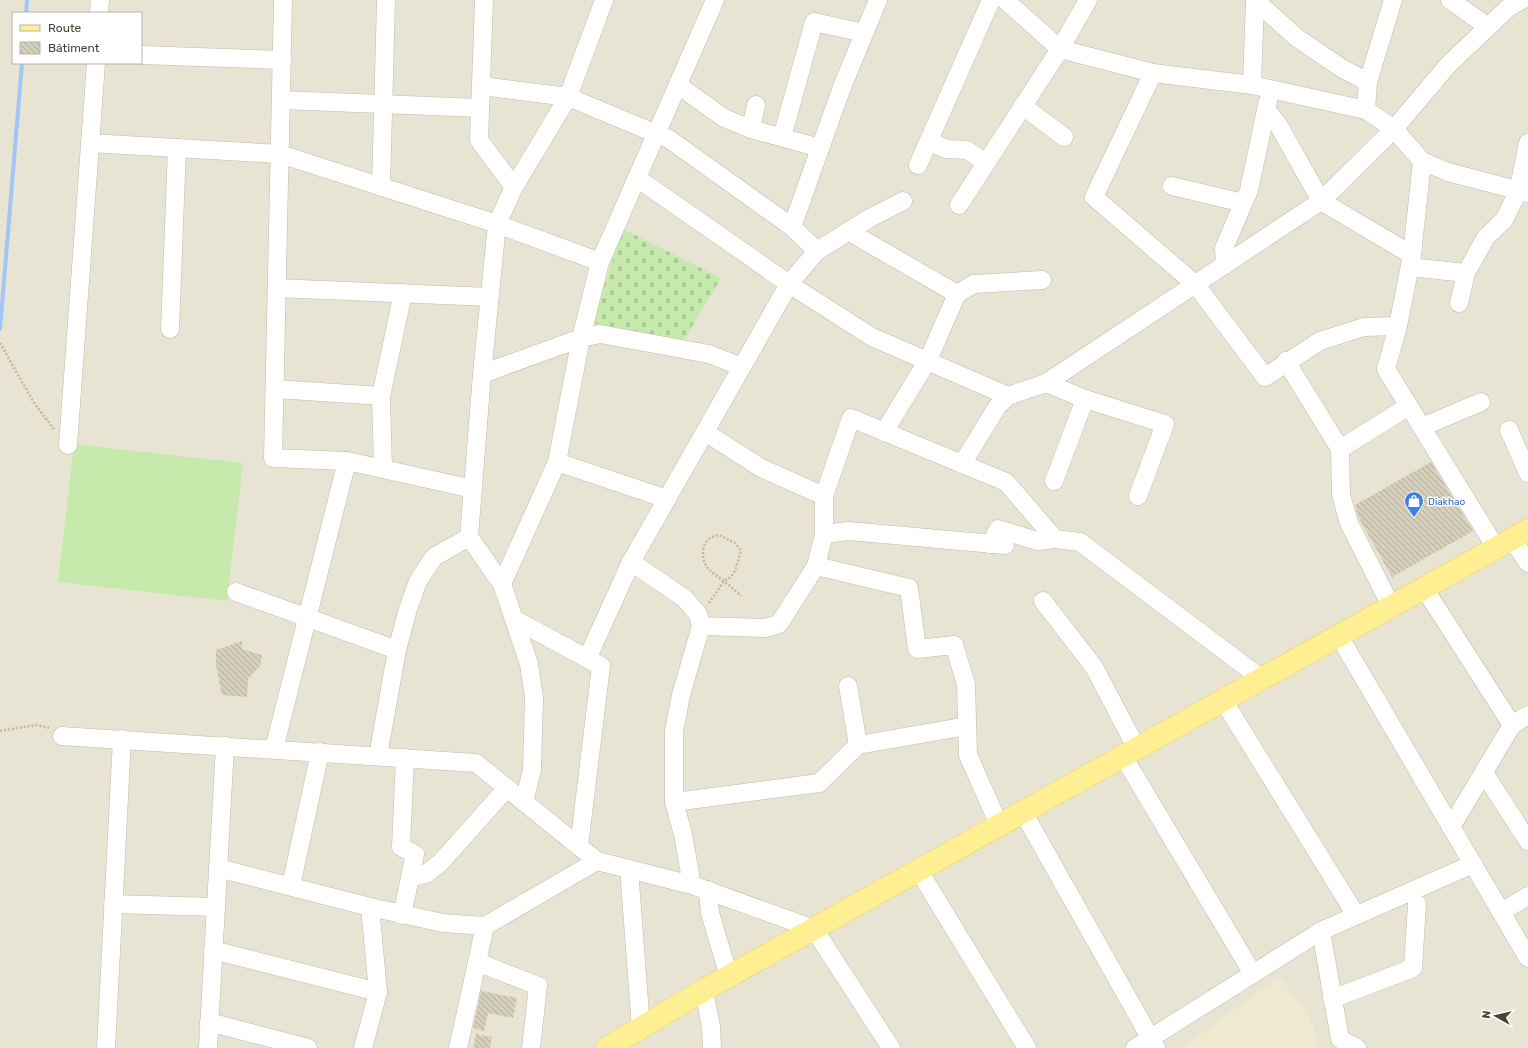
<svg xmlns="http://www.w3.org/2000/svg" width="1528" height="1048" font-family="Rubik,sans-serif">
  <defs>
    <pattern id="cemetery-stones" width="16" height="16" patternUnits="userSpaceOnUse"><rect width="16" height="16" fill="#c6eaac"/><path d="M2 7V4a2 2 0 0 1 4 0v3zM10 15v-3a2 2 0 0 1 4 0v3z" fill="#abca95"/></pattern>
    <pattern id="building-back-hatch" width="6" height="6" patternUnits="userSpaceOnUse"><rect width="6" height="6" fill="#d6cfba"/><path d="M-1 5l2 2M0 0l6 6M5-1l2 2" fill="none" stroke="#afaa98"/></pattern>
  </defs>
  <rect width="100%" height="100%" fill="#f4f1e6"/>
  <path fill="#e8e4d3" fill-rule="evenodd" d="M0,0H1528V1048H0ZM13,13H141V63H13Z"/>
  <path fill="#eee9cf" d="M1279,977L1307,1011L1320,1046L1310,1048H1182Z"/>
  <path fill="url(#cemetery-stones)" d="M623,229L721,278L682,343L592,323Z"/>
  <path fill="#c6eaac" d="M74,444L243,463L227,601L58,582Z"/>
  <g fill="none" stroke-linecap="round" stroke-linejoin="round">
    <g stroke="#9fc6f4" stroke-width="4">
      <path d="M26,13L27,0"/>
      <path d="M0,329L22,63"/>
    </g>
  </g>
  <g fill="url(#building-back-hatch)">
    <path d="M1431,462L1473,531L1392,577L1359,518L1355,505Z"/>
    <path d="M242,641V649L262,655L260,666L248,679L247,697L222,695L216,664V650Z"/>
    <path d="M481,991L517,998L513,1018L488,1013L484,1031L473,1028Z"/>
    <path d="M476,1034L492,1037L490,1048H473Z"/>
  </g>
  <g fill="none" stroke-linecap="round" stroke-linejoin="round">
    <g stroke="#c0baa8" stroke-width="19">
      <g id="minor">
        <path d="M283,0L273,458L347,461L473,489"/>
        <path d="M484,0L479,140L514,187"/>
        <path d="M604,0L568,97L669,139L792,227L817,251"/>
        <path d="M1005,0L1060,49L1153,73L1252,85L1366,110L1394,129L1422,161L1448,172L1528,193"/>
        <path d="M1255,0L1297,38L1343,69L1368,82"/>
        <path d="M1450,0L1488,27"/>
        <path d="M99,13L100,0"/>
        <path d="M141,55L282,60"/>
        <path d="M1153,73L1094,197L1196,285L1265,377L1320,341L1364,327L1398,326"/>
        <path d="M678,85L724,118L751,129L820,148"/>
        <path d="M1252,85L1255,0"/>
        <path d="M281,100L480,108"/>
        <path d="M1023,106L1064,137"/>
        <path d="M1266,109L1279,126L1321,201L1412,255"/>
        <path d="M1366,110L1368,82L1393,0"/>
        <path d="M751,129L756,105"/>
        <path d="M782,137L814,22L864,33"/>
        <path d="M929,141L946,149L967,150L986,163"/>
        <path d="M90,143L280,154L497,224L600,262"/>
        <path d="M1422,161L1412,255L1398,326L1386,369L1496,548"/>
        <path d="M918,165L991,0"/>
        <path d="M637,178L789,284L872,337L1008,396"/>
        <path d="M1172,186L1243,203"/>
        <path d="M381,187L386,0"/>
        <path d="M959,205L1060,49L1088,0"/>
        <path d="M792,227L842,87L878,0"/>
        <path d="M848,231L957,294"/>
        <path d="M1225,265L1224,248L1249,190L1268,101"/>
        <path d="M1410,267L1466,273"/>
        <path d="M277,288L489,297"/>
        <path d="M1459,303L1466,273L1486,237L1504,220L1518,192L1528,143"/>
        <path d="M170,329L177,148"/>
        <path d="M1286,361L1340,449L1341,495L1349,523L1391,606"/>
        <path d="M482,374L581,338L600,334L709,354L742,367"/>
        <path d="M1046,383L1085,399L1165,424L1138,496"/>
        <path d="M275,389L381,396"/>
        <path d="M1422,427L1481,402"/>
        <path d="M1509,430L1528,473"/>
        <path d="M705,432L761,468L824,496"/>
        <path d="M884,432L928,360L957,294L974,284L1042,280"/>
        <path d="M68,445L96,63"/>
        <path d="M1340,449L1409,406"/>
        <path d="M557,462L667,499"/>
        <path d="M962,464L997,407L1008,396L1046,383L1321,201L1394,129L1448,65L1508,8L1522,0"/>
        <path d="M383,469L381,396L403,293"/>
        <path d="M1054,481L1085,399"/>
        <path d="M824,534L849,531L1005,545"/>
        <path d="M469,537L482,374L497,224L514,187L568,97L481,86"/>
        <path d="M1512,539L1528,563"/>
        <path d="M991,544L998,529L1037,541L1055,539"/>
        <path d="M816,566L909,588L917,649L954,645L966,684L968,755L999,825"/>
        <path d="M502,584L557,462L581,338L600,262L715,0"/>
        <path d="M1424,588L1512,725"/>
        <path d="M236,592L397,650"/>
        <path d="M1043,601L1094,667L1137,749"/>
        <path d="M514,619L601,666L579,846"/>
        <path d="M701,626L765,628L779,624L816,566L824,534V496L851,418L1006,482L1055,539L1080,542L1262,679"/>
        <path d="M1339,636L1528,958"/>
        <path d="M587,659L631,562"/>
        <path d="M848,686L858,745"/>
        <path d="M1223,700L1356,915"/>
        <path d="M62,736L476,763L597,861L692,885L814,929L891,1048"/>
        <path d="M274,749L347,461"/>
        <path d="M378,756L397,650L408,609L418,581L434,557L469,537L502,584L529,664L534,698L532,770L524,802"/>
        <path d="M1123,756L1253,974"/>
        <path d="M1484,773L1528,841"/>
        <path d="M674,802L819,783L858,745L967,726"/>
        <path d="M1023,812L1156,1048"/>
        <path d="M1451,827L1512,725L1528,715"/>
        <path d="M218,868L370,907"/>
        <path d="M629,869L641,1028"/>
        <path d="M919,871L1027,1048"/>
        <path d="M410,878L427,873L440,863L507,788"/>
        <path d="M692,885L683,834L674,802V731L681,695L701,626L698,614L684,598L631,562L789,284L817,251L870,218L903,201"/>
        <path d="M291,886L320,752"/>
        <path d="M708,890L710,913L729,977"/>
        <path d="M113,904L216,907"/>
        <path d="M1501,912L1528,896"/>
        <path d="M402,915L415,854L401,847L405,758"/>
        <path d="M1321,931L1340,1039L1357,1048"/>
        <path d="M213,950L378,992L370,907L443,923L485,926L597,861"/>
        <path d="M477,962L538,986L531,1048"/>
        <path d="M704,990L711,1027L712,1048"/>
        <path d="M1332,999L1413,968L1417,904"/>
        <path d="M209,1022L308,1048"/>
        <path d="M106,1048L122,739"/>
        <path d="M208,1048L225,746"/>
        <path d="M363,1048L378,992"/>
        <path d="M458,1048L485,926"/>
        <path d="M1135,1048L1321,931L1473,864"/>
      </g>
    </g>
    <g stroke="#e9d25e" stroke-width="23">
      <path id="major" d="M607,1048L704,990L1528,530"/>
    </g>
    <g stroke="#c2b998" stroke-width="2.5" stroke-dasharray="2 2" stroke-linecap="butt">
      <path d="M0,343L34,403L54,429"/>
      <path d="M709,603L724,581L731,577L735,571L741,551L735,543L719,535C710,537 704,541 703,551C702,569 713,572 725,582C731,586 736,592 741,596"/>
      <path d="M0,731L36,725L50,728"/>
    </g>
    <use href="#minor" stroke="#fff" stroke-width="18"/>
    <use href="#major" stroke="#ffef93" stroke-width="22"/>
  </g>
  <defs>
    <g id="shop-pin" transform="scale(1)"><path d="M0 17L-7.5 6A9.5 9.5 0 1 1 7.5 6Z" fill="#3f7fe0" stroke="#fff"/><path d="M-5-2.5h2.3a2.7 3.5 0 0 1 5.4 0H5L5.5 6h-11ZM-1.5-2.5h3a1.5 2.3 0 0 0-3 0Z" fill="#fff"/></g>
  </defs>
  <g fill-rule="evenodd">
    <use href="#shop-pin" x="1414" y="501"/>
  </g>
  <g text-anchor="middle" stroke-width="3" stroke-linejoin="round" paint-order="stroke">
    <g font-size="10" fill="#366cbe" stroke="#fff" text-anchor="start">
      <text x="1428" y="505">Diakhao</text>
    </g>
  </g>
  <rect x="12" y="12" width="130" height="52" fill="#ffffff" stroke="#b5b3ae"/>
  <rect x="20" y="25" width="20" height="6" fill="#ffef93" stroke="#b5b3ae"/>
  <text x="48" y="32" font-size="12" fill="#474235">Route</text>
  <rect x="20" y="42" width="20" height="12" fill="url(#building-back-hatch)" stroke="#b5b3ae"/>
  <text x="48" y="52" font-size="12" fill="#474235">Bâtiment</text>
  <g transform="translate(1496 1016) rotate(278)" stroke="#ffffff" stroke-width="3" paint-order="stroke">
  <path d="M0-3L7 15L0 10L-7 15Z" fill="#474235"/>
  <text y="-6" font-size="11" font-weight="bold" text-anchor="middle" fill="#474235">N</text>
  </g>
</svg>
